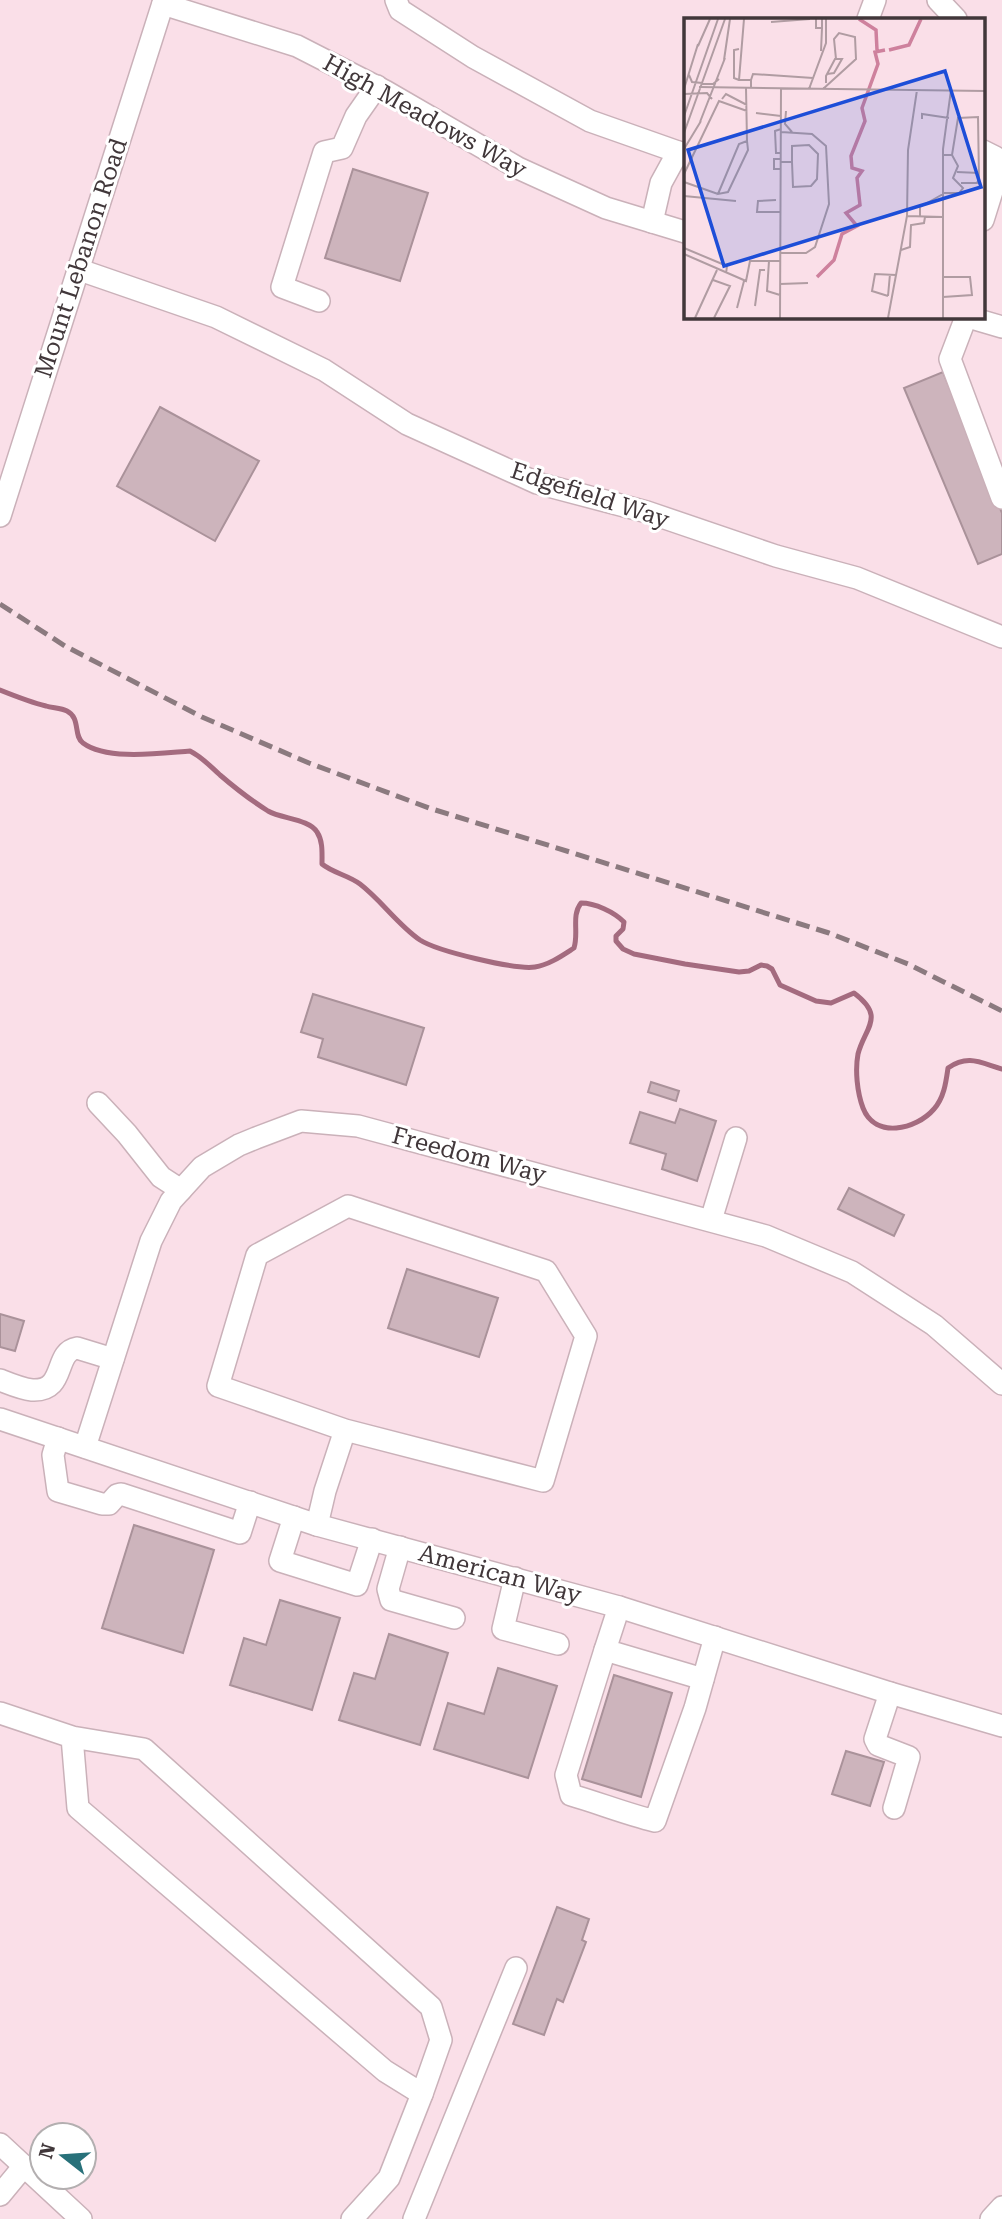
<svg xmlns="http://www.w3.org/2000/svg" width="1002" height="2219" font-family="'Roboto Serif',serif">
  <rect width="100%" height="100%" fill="#fadfe8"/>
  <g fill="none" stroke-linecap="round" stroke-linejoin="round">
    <path stroke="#a46b7f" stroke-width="5" d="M0,690C15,696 30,702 46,706C52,708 61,708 67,711C81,718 73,736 83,743C107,761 162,753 190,751C202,757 210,766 220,775C234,787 252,801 268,811C282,819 309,819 317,832C323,841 322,853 322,864C333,873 348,875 360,884C381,900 398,925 420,940C437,951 515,970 535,967C549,965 563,955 574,948C579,932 571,916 581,903C595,903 614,912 624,922L623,929L616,936V941L623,949L634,954L685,964L739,972L749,971L761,965L767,966L772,969L780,985L816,1001L831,1003L854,993C886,1017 865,1027 858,1054C855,1070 857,1092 863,1108C875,1139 916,1130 934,1109C944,1098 946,1082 948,1068C968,1054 981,1063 1002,1069"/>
  </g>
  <g fill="#cdb4bc" stroke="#aa929a" stroke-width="2">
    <path d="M353,169L428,193L400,281L325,258Z"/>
    <path d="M943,372L1002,513V554L978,564L904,388Z"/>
    <path d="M160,407L259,461L215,541L117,486Z"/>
    <path d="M313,994L424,1028L406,1085L318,1057L323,1039L301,1032Z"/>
    <path d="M651,1082L679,1091L676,1101L648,1092Z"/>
    <path d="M680,1109L716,1121L697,1181L662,1169L666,1154L630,1143L640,1112L675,1123Z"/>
    <path d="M849,1188L904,1215L894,1236L838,1209Z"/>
    <path d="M407,1269L498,1298L479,1357L388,1328Z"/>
    <path d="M0,1314L24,1321L15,1351L0,1347Z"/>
    <path d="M134,1525L214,1550L183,1653L102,1628Z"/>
    <path d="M280,1600L340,1618L312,1710L230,1685L244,1638L266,1645Z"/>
    <path d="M389,1634L448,1653L420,1745L339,1720L354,1673L375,1679Z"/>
    <path d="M498,1668L557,1686L528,1778L434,1749L448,1703L484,1714Z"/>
    <path d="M614,1675L672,1693L641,1797L582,1779Z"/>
    <path d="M846,1751L884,1762L870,1806L832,1794Z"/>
    <path d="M557,1907L589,1919L582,1940L586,1942L563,2002L557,1999L544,2035L513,2024Z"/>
  </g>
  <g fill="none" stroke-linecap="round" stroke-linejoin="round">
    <g stroke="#cab1b9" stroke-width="24">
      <g id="minor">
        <path d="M396,0L400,10L473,57L590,121L678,152"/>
        <path d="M938,0L956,19"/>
        <path d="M163,4L297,46L385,91L518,168L606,208L685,232"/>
        <path d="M868,19L875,0"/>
        <path d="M983,151L995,157L994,185L983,220"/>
        <path d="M652,222L661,183L678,152L685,155"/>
        <path d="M77,269L216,317L324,370L407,424L537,483L647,512L776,556L857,578L1002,637"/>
        <path d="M319,301L282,287L324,152L342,148L356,116L377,86"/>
        <path d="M966,317L950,359L1002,498"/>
        <path d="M968,317L1002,327"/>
        <path d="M0,516L164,0"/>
        <path d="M98,1103L127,1134L161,1177L181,1190"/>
        <path d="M711,1220L736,1138"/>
        <path d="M0,1380C10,1384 22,1389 32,1390C67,1392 53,1352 77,1348L113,1359"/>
        <path d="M0,1419L317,1525L619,1607L890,1693L1002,1726"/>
        <path d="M58,1438L53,1455L58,1491L102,1504H109L117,1495L121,1494L240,1533L250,1502"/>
        <path d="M85,1447L151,1241L171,1201L202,1167L239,1145L256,1138L301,1121L358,1126L766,1236L852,1272L934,1325L1002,1384"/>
        <path d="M294,1517L280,1561L357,1585L372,1539"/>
        <path d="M317,1525L325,1491L345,1430L218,1386L257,1255L348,1206L546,1271L586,1336L543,1481L345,1430"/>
        <path d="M400,1547L388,1589L391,1600L454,1618"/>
        <path d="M515,1578L503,1629L558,1644"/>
        <path d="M619,1607L605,1650L703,1679"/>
        <path d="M605,1650L566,1775L571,1795C599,1803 626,1814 655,1821L695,1708L715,1637"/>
        <path d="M890,1693L875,1739L878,1745L909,1757L894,1808"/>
        <path d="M0,1713L72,1737L144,1749L431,2007L441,2040L422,2094L385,2071L78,1808L72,1737"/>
        <path d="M0,2144L81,2219"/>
        <path d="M0,2195L24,2166"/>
        <path d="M352,2219L389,2178L422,2094"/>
        <path d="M414,2219L516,1968"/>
        <path d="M991,2219L1002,2207"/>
      </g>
    </g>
    <use href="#minor" stroke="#fff" stroke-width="21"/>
    <path stroke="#8b7a7f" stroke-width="5" stroke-dasharray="14 7" stroke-linecap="butt" d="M0,604L65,646L202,717L309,763L429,808L829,933L908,964L1002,1011"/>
  </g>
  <g text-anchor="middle" stroke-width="6" stroke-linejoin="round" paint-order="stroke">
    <g font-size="24" fill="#41373a" stroke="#fff">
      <text transform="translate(425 116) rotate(29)" y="8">High Meadows Way</text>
      <text transform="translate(81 258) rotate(-72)" y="8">Mount Lebanon Road</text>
      <text transform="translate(590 495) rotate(18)" y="8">Edgefield Way</text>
      <text transform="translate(469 1155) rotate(15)" y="8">Freedom Way</text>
      <text transform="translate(500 1574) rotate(15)" y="8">American Way</text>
    </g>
  </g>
  <g transform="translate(684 18)">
    <rect width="301" height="301" fill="#fadfe8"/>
    <path fill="none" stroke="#ce819d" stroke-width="3.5" d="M175,1L192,12L193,32M205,32L225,27L237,1M133,259L150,242L158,216L173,208L162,195L176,187L173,160L178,153L168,150L167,138L181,103L178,90L194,46L191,34L201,32"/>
    <path fill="none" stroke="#b09ca2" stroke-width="2" d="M60,1L55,62H67V70M132,1V10H138V1M87,4L126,1M14,28L26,1M55,31L50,32V60L55,62M137,33L138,10M40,42L46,1M5,57L8,64L29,66L35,61M67,62L69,56L129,60M142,65V58L151,41H158L150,55L143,56M15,69L301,73M62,70L63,123L55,126L34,176L44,174L64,132L63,123M0,71L14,26M125,71L142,25V1M139,71L172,41L171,19L155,15L150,21L152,41M0,76L23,75L28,81M38,81L42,76L63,87M102,93L101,106L108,114M72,95L97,98M0,98L34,1M238,101V96L265,100M16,104L41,40M97,114L128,116L142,128L145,186L131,229L122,235H97M0,115L41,1M0,131L17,103M96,135H92L91,113L97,111M259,137H268L274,148L269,160L279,170L275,175H259M268,137L274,100L294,99L295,161L293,165H277M96,141H90V151H96M96,144H108V128L125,127L134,136L133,161L127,168L109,169L108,144M273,154L295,155M0,156L35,83L63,93M0,164L34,176M0,178L52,183M92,182L74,183L73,194H97M223,198L259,199M236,199V189L259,176M0,230L43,248L42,256M217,232L226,229L227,207L240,205L241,199M0,236L62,263L66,243H97M85,243L83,273L96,277M259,259H286L288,277L259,279M29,262L46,268L30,300M96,266L124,265M204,278L188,273L191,256L212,257M204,278L206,256M71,288L76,252H81M53,290L60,263M11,300L33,252M96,300L97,70M204,300L223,198L224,132L233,72M259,300V131L267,72"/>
    <path fill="#1d4ed8" fill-opacity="0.15" stroke="#1d4ed8" stroke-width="3.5" d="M261,53L297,169L40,248L4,132Z"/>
    <rect width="301" height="301" fill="none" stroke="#41373a" stroke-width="3.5"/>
  </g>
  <g transform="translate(63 2156) rotate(287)"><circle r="33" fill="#ffffff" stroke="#b3afb0" stroke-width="2"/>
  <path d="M0-5L12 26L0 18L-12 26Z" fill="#28717a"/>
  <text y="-10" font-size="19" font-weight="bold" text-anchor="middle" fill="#41373a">N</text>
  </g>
</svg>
